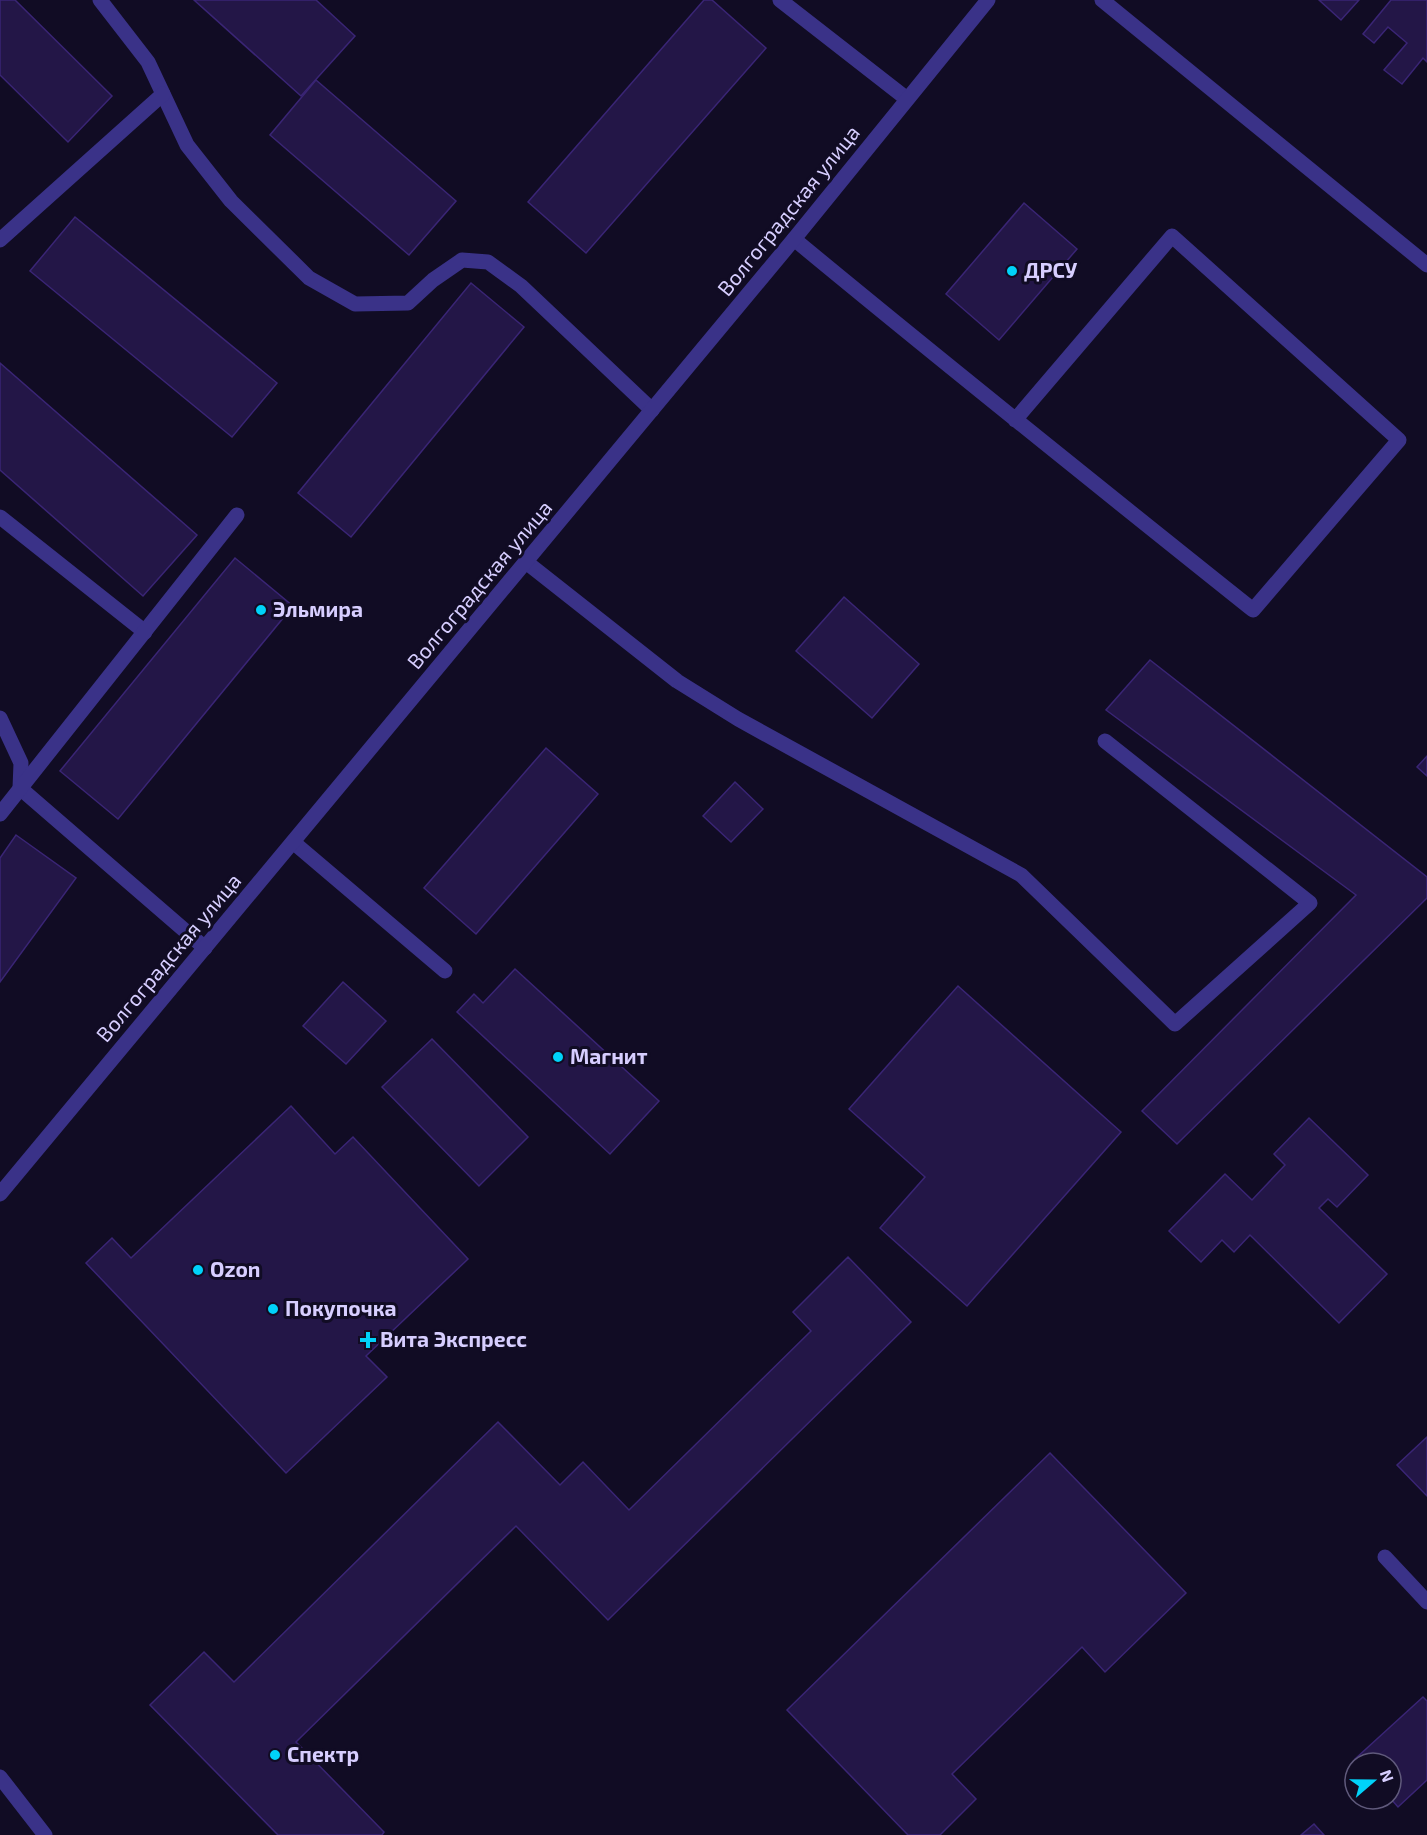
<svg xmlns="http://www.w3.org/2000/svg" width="1427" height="1835" font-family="'Exo 2',sans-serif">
  <rect width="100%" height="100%" fill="#110c24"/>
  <g fill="#231647" stroke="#3a2575" stroke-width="1.5">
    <path d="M0,0H15L112,96L68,142L0,75Z"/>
    <path d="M194,0H316L355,36L301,96Z"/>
    <path d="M704,0H712L766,48L586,253L528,202Z"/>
    <path d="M1319,0H1359L1341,20Z"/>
    <path d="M1391,0H1427V62L1423,58L1402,84L1384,70L1407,43L1388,27L1374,43L1363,34Z"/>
    <path d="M316,80L456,201L409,255L270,135Z"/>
    <path d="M1024,203L1077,249L999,340L946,294Z"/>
    <path d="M75,217L277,383L232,437L30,271Z"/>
    <path d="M471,283L524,327L351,537L298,493Z"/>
    <path d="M0,363L197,535L143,596L0,470Z"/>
    <path d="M235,558L293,606L118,819L60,771Z"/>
    <path d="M844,597L919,664L872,718L796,651Z"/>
    <path d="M1150,660L1427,877V898L1177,1144L1142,1111L1356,895L1106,710Z"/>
    <path d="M546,748L598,794L476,934L424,888Z"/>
    <path d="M1427,756V776L1417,767Z"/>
    <path d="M735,782L763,809L731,842L703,816Z"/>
    <path d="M16,835L76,878L0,982V858Z"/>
    <path d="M515,969L659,1101L610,1154L457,1012L474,994L483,1003Z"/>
    <path d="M343,982L386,1021L346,1064L303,1026Z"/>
    <path d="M958,986L1121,1132L967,1306L880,1228L925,1177L849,1109Z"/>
    <path d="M432,1039L528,1137L479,1186L382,1087Z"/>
    <path d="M291,1106L335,1154L353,1137L468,1259L366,1356L387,1377L286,1473L86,1263L112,1238L131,1258Z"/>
    <path d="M1309,1118L1368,1175L1337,1207L1328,1199L1319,1208L1387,1274L1339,1323L1250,1235L1234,1252L1222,1240L1201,1262L1169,1231L1225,1174L1252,1200L1285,1165L1274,1154Z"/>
    <path d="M848,1257L911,1322L608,1620L516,1526L296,1742L384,1832L382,1835H278L150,1705L204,1652L234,1682L498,1422L560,1485L583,1462L629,1510L811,1331L793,1312Z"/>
    <path d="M1427,1437V1496L1397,1465Z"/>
    <path d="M1050,1453L1186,1593L1105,1672L1082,1647L952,1774L976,1799L940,1835H908L787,1710Z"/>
    <path d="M1423,1697L1427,1701V1780L1398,1807L1391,1799V1763H1359L1355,1759Z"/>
    <path d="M1314,1824L1324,1835H1301Z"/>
  </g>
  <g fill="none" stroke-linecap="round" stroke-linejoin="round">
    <g stroke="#3a3288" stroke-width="15">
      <path d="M100,0L148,62L187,145L231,201L309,278L355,304L408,303L433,280L462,260L488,262L521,286L652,410"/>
      <path d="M780,0L907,99"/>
      <path d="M1102,0L1427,265"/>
      <path d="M794,239C946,365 1099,487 1253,610L1399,440L1172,236L1015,420"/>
      <path d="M0,240L163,94"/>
      <path d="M0,517L145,632"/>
      <path d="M526,562L677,681L738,719L1021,875L1175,1024L1310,903L1105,741"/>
      <path d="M0,718L21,763L20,788L205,948"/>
      <path d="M0,814L237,515"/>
      <path d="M293,842L445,971"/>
      <path d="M0,1194L794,239L988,0"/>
      <path d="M1385,1557L1427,1602"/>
      <path d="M0,1777L45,1835"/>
    </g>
  </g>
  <g fill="#00d2f9" stroke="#110c24" stroke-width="2">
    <circle cx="1012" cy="271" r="6"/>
    <circle cx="261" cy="610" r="6"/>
    <circle cx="558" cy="1057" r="6"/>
    <circle cx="198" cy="1270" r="6"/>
    <circle cx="273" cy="1309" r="6"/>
    <path d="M365 1331h6v6h6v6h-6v6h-6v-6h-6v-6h6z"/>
    <circle cx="275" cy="1755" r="6"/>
  </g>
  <g text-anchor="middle" stroke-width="6" stroke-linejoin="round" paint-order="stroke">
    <g font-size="21" fill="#d7ceff" stroke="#110c24">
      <text transform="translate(789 211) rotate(-51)" y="7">Волгоградская улица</text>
      <text transform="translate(480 585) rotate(-50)" y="7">Волгоградская улица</text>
      <text transform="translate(169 958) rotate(-50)" y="7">Волгоградская улица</text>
    </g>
    <g font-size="21" font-weight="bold" fill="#d7ceff" stroke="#110c24" text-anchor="start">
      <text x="1024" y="278">ДРСУ</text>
      <text x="273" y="617">Эльмира</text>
      <text x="570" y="1064">Магнит</text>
      <text x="210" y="1277">Ozon</text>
      <text x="285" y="1316">Покупочка</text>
      <text x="380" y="1347">Вита Экспресс</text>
      <text x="287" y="1762">Спектр</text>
    </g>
  </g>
  <g transform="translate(1373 1781) rotate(70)"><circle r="28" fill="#110c24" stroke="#605a7c" stroke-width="1.5"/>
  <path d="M0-4.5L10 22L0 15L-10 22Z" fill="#00d2f9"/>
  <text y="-9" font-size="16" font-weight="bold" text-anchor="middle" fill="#d7ceff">N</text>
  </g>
</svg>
